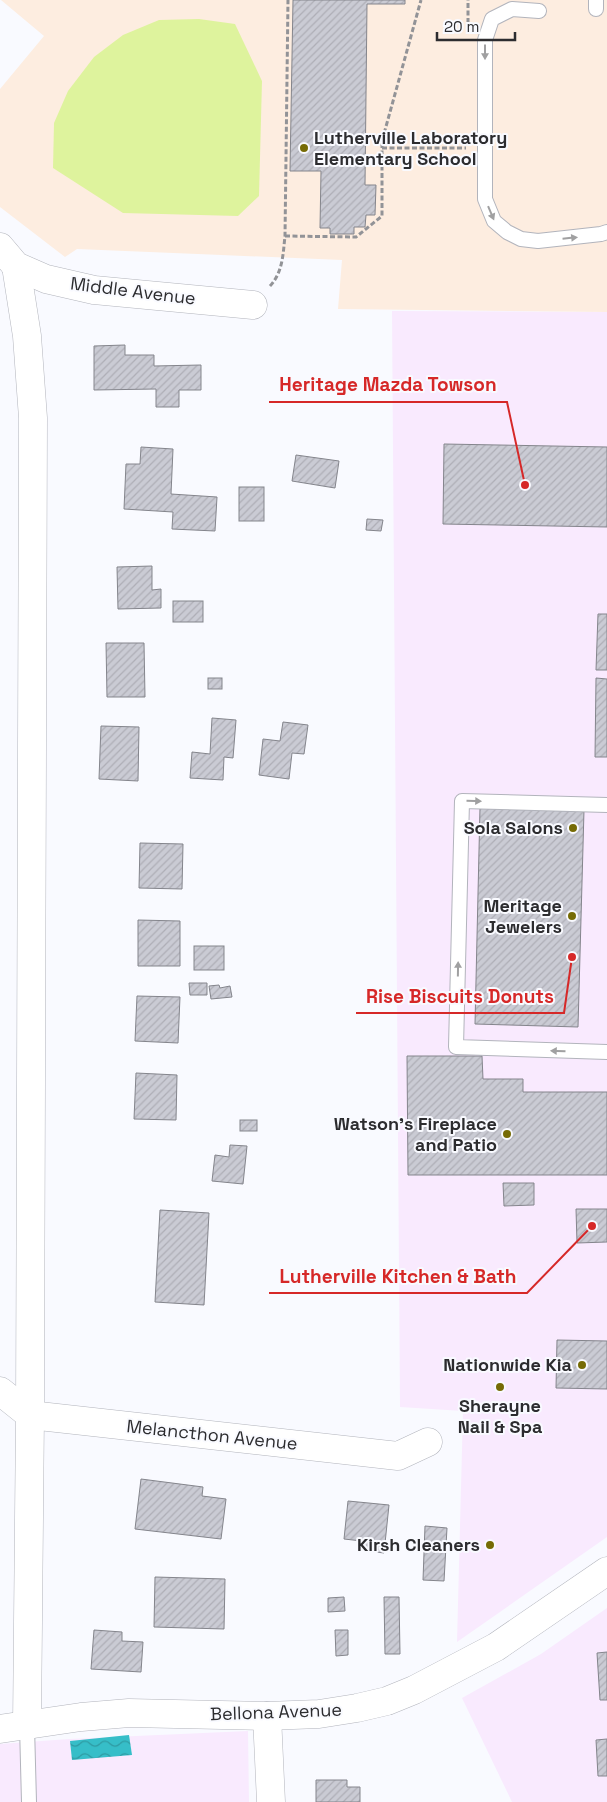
<svg xmlns="http://www.w3.org/2000/svg" width="607" height="1802" font-family="'Space Grotesk',sans-serif">
  <defs>
    <pattern id="water-waves" width="16" height="10" patternUnits="userSpaceOnUse" patternTransform="scale(1.25)"><rect width="16" height="10" fill="#36bec8"/><path d="M0 5q4-4 8 0t8 0" fill="none" stroke="#2e9ba3"/></pattern>
    <pattern id="building-hatch" width="6" height="6" patternUnits="userSpaceOnUse" patternTransform="scale(1.25)"><rect width="6" height="6" fill="#cacbd4"/><path d="M-1 1l2-2M0 6l6-6M5 7l2-2" fill="none" stroke="#aeaeb6"/></pattern>
  </defs>
  <rect width="100%" height="100%" fill="#f9faff"/>
  <g fill="#f9eafe">
    <path d="M392,311L607,312V1537L457,1642L463,1411L400,1407Z"/>
    <path d="M607,1608V1802H512L462,1698L541,1654Z"/>
    <path d="M248,1731L249,1802H0V1744L69,1739Z"/>
  </g>
  <path fill="#fdede0" d="M1,0H607V312L338,309L342,260L77,249L65,257L0,207V89L44,36Z"/>
  <path fill="#def39d" d="M199,19L235,24L262,81L259,196L238,216L123,213L53,168L54,123L68,91L94,57L123,35L159,20Z"/>
  <path fill="url(#water-waves)" d="M129,1735L132,1755L72,1760L70,1741Z"/>
  <g fill="url(#building-hatch)" stroke="#84858c">
    <path d="M293,0H405V4H367L365,185H376L375,215H366L365,227H354V234H330V228H320L321,171H290Z"/>
    <path d="M125,345V355H154V366L201,365V390H179V407H156V389L94,390V346Z"/>
    <path d="M444,444L607,447V527L443,524Z"/>
    <path d="M141,447L173,449L171,494L217,497L215,531L172,529L173,512L124,509L126,464H140Z"/>
    <path d="M296,455L339,461L335,488L292,481Z"/>
    <rect x="239" y="487" width="25" height="34"/>
    <path d="M367,519L383,520L381,531L366,530Z"/>
    <path d="M152,566V590L161,589V608L118,609L117,567Z"/>
    <rect x="173" y="601" width="30" height="21"/>
    <path d="M598,614H607V670H596Z"/>
    <path d="M106,643H144L145,697H107Z"/>
    <rect x="208" y="678" width="14" height="11"/>
    <path d="M596,678L607,679V757H595Z"/>
    <path d="M212,718L236,720L233,758L224,757L223,780L190,778L192,752L210,754Z"/>
    <path d="M283,722L308,725L304,754L292,753L289,779L259,775L263,739L280,741Z"/>
    <path d="M101,726L139,727L138,781L99,779Z"/>
    <path d="M480,807L584,810L578,1027L475,1024Z"/>
    <path d="M140,843L183,844L182,889L139,888Z"/>
    <path d="M138,920L180,921V966H138Z"/>
    <rect x="194" y="946" width="30" height="24"/>
    <path d="M189,983H207V995H190Z"/>
    <path d="M219,985L220,988L230,986L232,997L211,999L209,986Z"/>
    <path d="M137,996L180,997L178,1043L135,1041Z"/>
    <path d="M407,1056H482L483,1079H523V1092H607V1175H408Z"/>
    <path d="M136,1073L177,1075L176,1120L134,1119Z"/>
    <rect x="240" y="1120" width="17" height="11"/>
    <path d="M230,1145L247,1146L243,1184L212,1181L215,1155L229,1157Z"/>
    <path d="M503,1183H534V1205L504,1206Z"/>
    <path d="M576,1209H607V1242L577,1243Z"/>
    <path d="M160,1210L209,1213L204,1305L155,1302Z"/>
    <path d="M557,1340L607,1341V1389L556,1388Z"/>
    <path d="M141,1479L203,1487L202,1496L226,1499L221,1539L135,1529Z"/>
    <path d="M348,1501L389,1505L384,1553L361,1550L362,1541L344,1539Z"/>
    <path d="M425,1526L447,1528L444,1581L423,1580Z"/>
    <path d="M155,1577L225,1579L224,1629L154,1627Z"/>
    <path d="M344,1597L345,1611L328,1612V1598Z"/>
    <path d="M384,1597H399L400,1654H385Z"/>
    <path d="M94,1630L122,1632V1641L143,1642L141,1672L91,1669Z"/>
    <path d="M335,1630H348V1655L336,1656Z"/>
    <path d="M607,1652V1700H600L597,1653Z"/>
    <path d="M607,1739V1776H598L596,1740Z"/>
    <path d="M316,1780H347V1787H360V1802H316Z"/>
  </g>
  <g fill="none" stroke-linecap="round" stroke-linejoin="round">
    <g stroke="#b2b4bc" stroke-width="16">
      <g id="service">
        <path d="M596,0V9"/>
        <path d="M539,11L512,9L492,19L485,40V199L494,221L507,232L521,239L538,241L601,234L607,232"/>
        <path d="M607,805L462,801L456,1047L607,1052"/>
        <path d="M27,1726L29,1802"/>
      </g>
    </g>
    <g stroke="#b2b4bc" stroke-width="29">
      <g id="minor">
        <path d="M0,247L16,266L46,279L94,290L253,305"/>
        <path d="M16,266L27,336L33,418L30,1415L27,1726"/>
        <path d="M0,1391L30,1415L398,1456L428,1442"/>
        <path d="M267,1716L271,1802"/>
      </g>
    </g>
    <g stroke="#b2b4bc" stroke-width="29">
      <path id="tertiary" d="M0,1729L81,1717L129,1713L267,1716L319,1714L357,1708L387,1701L414,1690L496,1647L607,1571"/>
    </g>
    <g stroke="#929397" stroke-width="3" stroke-dasharray="5 2.5" stroke-linecap="butt">
      <path d="M468,23V0"/>
      <path d="M382,148H466"/>
      <path d="M285,236L356,237L382,216V141L421,0"/>
      <path d="M270,286C283,272 283,254 285,236L288,0"/>
    </g>
    <use href="#service" stroke="#fff" stroke-width="14"/>
    <use href="#minor" stroke="#fff" stroke-width="28"/>
    <use href="#tertiary" stroke="#fff" stroke-width="28"/>
  </g>
  <defs><path id="oneway-solid" d="M-6-.8H1V-3.2L6.5 0L1 3.2V.8H-6Z" transform="scale(1.25)"/></defs>
  <g fill="#a0a0a1">
    <use href="#oneway-solid" transform="translate(485 52) rotate(90)"/>
    <use href="#oneway-solid" transform="translate(491 213) rotate(67)"/>
    <use href="#oneway-solid" transform="translate(570 238) rotate(-6)"/>
    <use href="#oneway-solid" transform="translate(474 801) rotate(2)"/>
    <use href="#oneway-solid" transform="translate(458 969) rotate(-89)"/>
    <use href="#oneway-solid" transform="translate(558 1051) rotate(-178)"/>
  </g>
  <g fill="#766b05" stroke="#f9faff" stroke-width="2">
    <circle cx="304" cy="148" r="5"/>
    <circle cx="573" cy="828" r="5"/>
    <circle cx="572" cy="916" r="5"/>
    <circle cx="507" cy="1134" r="5"/>
    <circle cx="582" cy="1365" r="5"/>
    <circle cx="500" cy="1387" r="5"/>
    <circle cx="490" cy="1545" r="5"/>
  </g>
  <g text-anchor="middle" stroke-width="4" stroke-linejoin="round" paint-order="stroke">
    <g font-size="18" font-weight="bold" fill="#2c2c2f" stroke="#f9faff" text-anchor="end">
      <text x="314" y="144" text-anchor="start">Lutherville Laboratory<tspan x="314" dy="21">Elementary School</tspan></text>
      <text x="563" y="834">Sola Salons</text>
      <text x="562" y="912">Meritage<tspan x="562" dy="21">Jewelers</tspan></text>
      <text x="497" y="1130">Watson's Fireplace<tspan x="497" dy="21">and Patio</tspan></text>
      <text x="572" y="1371">Nationwide Kia</text>
      <text x="500" y="1412" text-anchor="middle">Sherayne<tspan x="500" dy="21">Nail &amp; Spa</tspan></text>
      <text x="480" y="1551">Kirsh Cleaners</text>
    </g>
    <g font-size="18" fill="#2c2c2f" stroke="#f9faff">
      <text transform="translate(133 291) rotate(7)" y="6">Middle Avenue</text>
      <text transform="translate(212 1435) rotate(6)" y="6">Melancthon Avenue</text>
      <text transform="translate(276 1712) rotate(-2)" y="6">Bellona Avenue</text>
    </g>
  </g>
  <path fill="none" stroke="#d62828" stroke-width="2" d="M525 485L507 402H269M572 957L564 1013H356M592 1226L527 1293H269"/>
  <g fill="#d62828" stroke="#f9faff" stroke-width="2">
    <circle cx="525" cy="485" r="5"/>
    <circle cx="572" cy="957" r="5"/>
    <circle cx="592" cy="1226" r="5"/>
  </g>
  <g font-size="19" text-anchor="middle" font-weight="bold" fill="#d62828" stroke="#f9faff" stroke-width="4" stroke-linejoin="round" paint-order="stroke">
    <text x="388" y="391">Heritage Mazda Towson</text>
    <text x="460" y="1003">Rise Biscuits Donuts</text>
    <text x="398" y="1283">Lutherville Kitchen &amp; Bath</text>
  </g>
  <path d="M437 32v8h78v-8" fill="none" stroke="#2c2c2f" stroke-width="2.5"/>
  <text x="444" y="32" font-size="15" fill="#2c2c2f" stroke="#f9faff" stroke-width="4" paint-order="stroke">20 m</text>
</svg>
